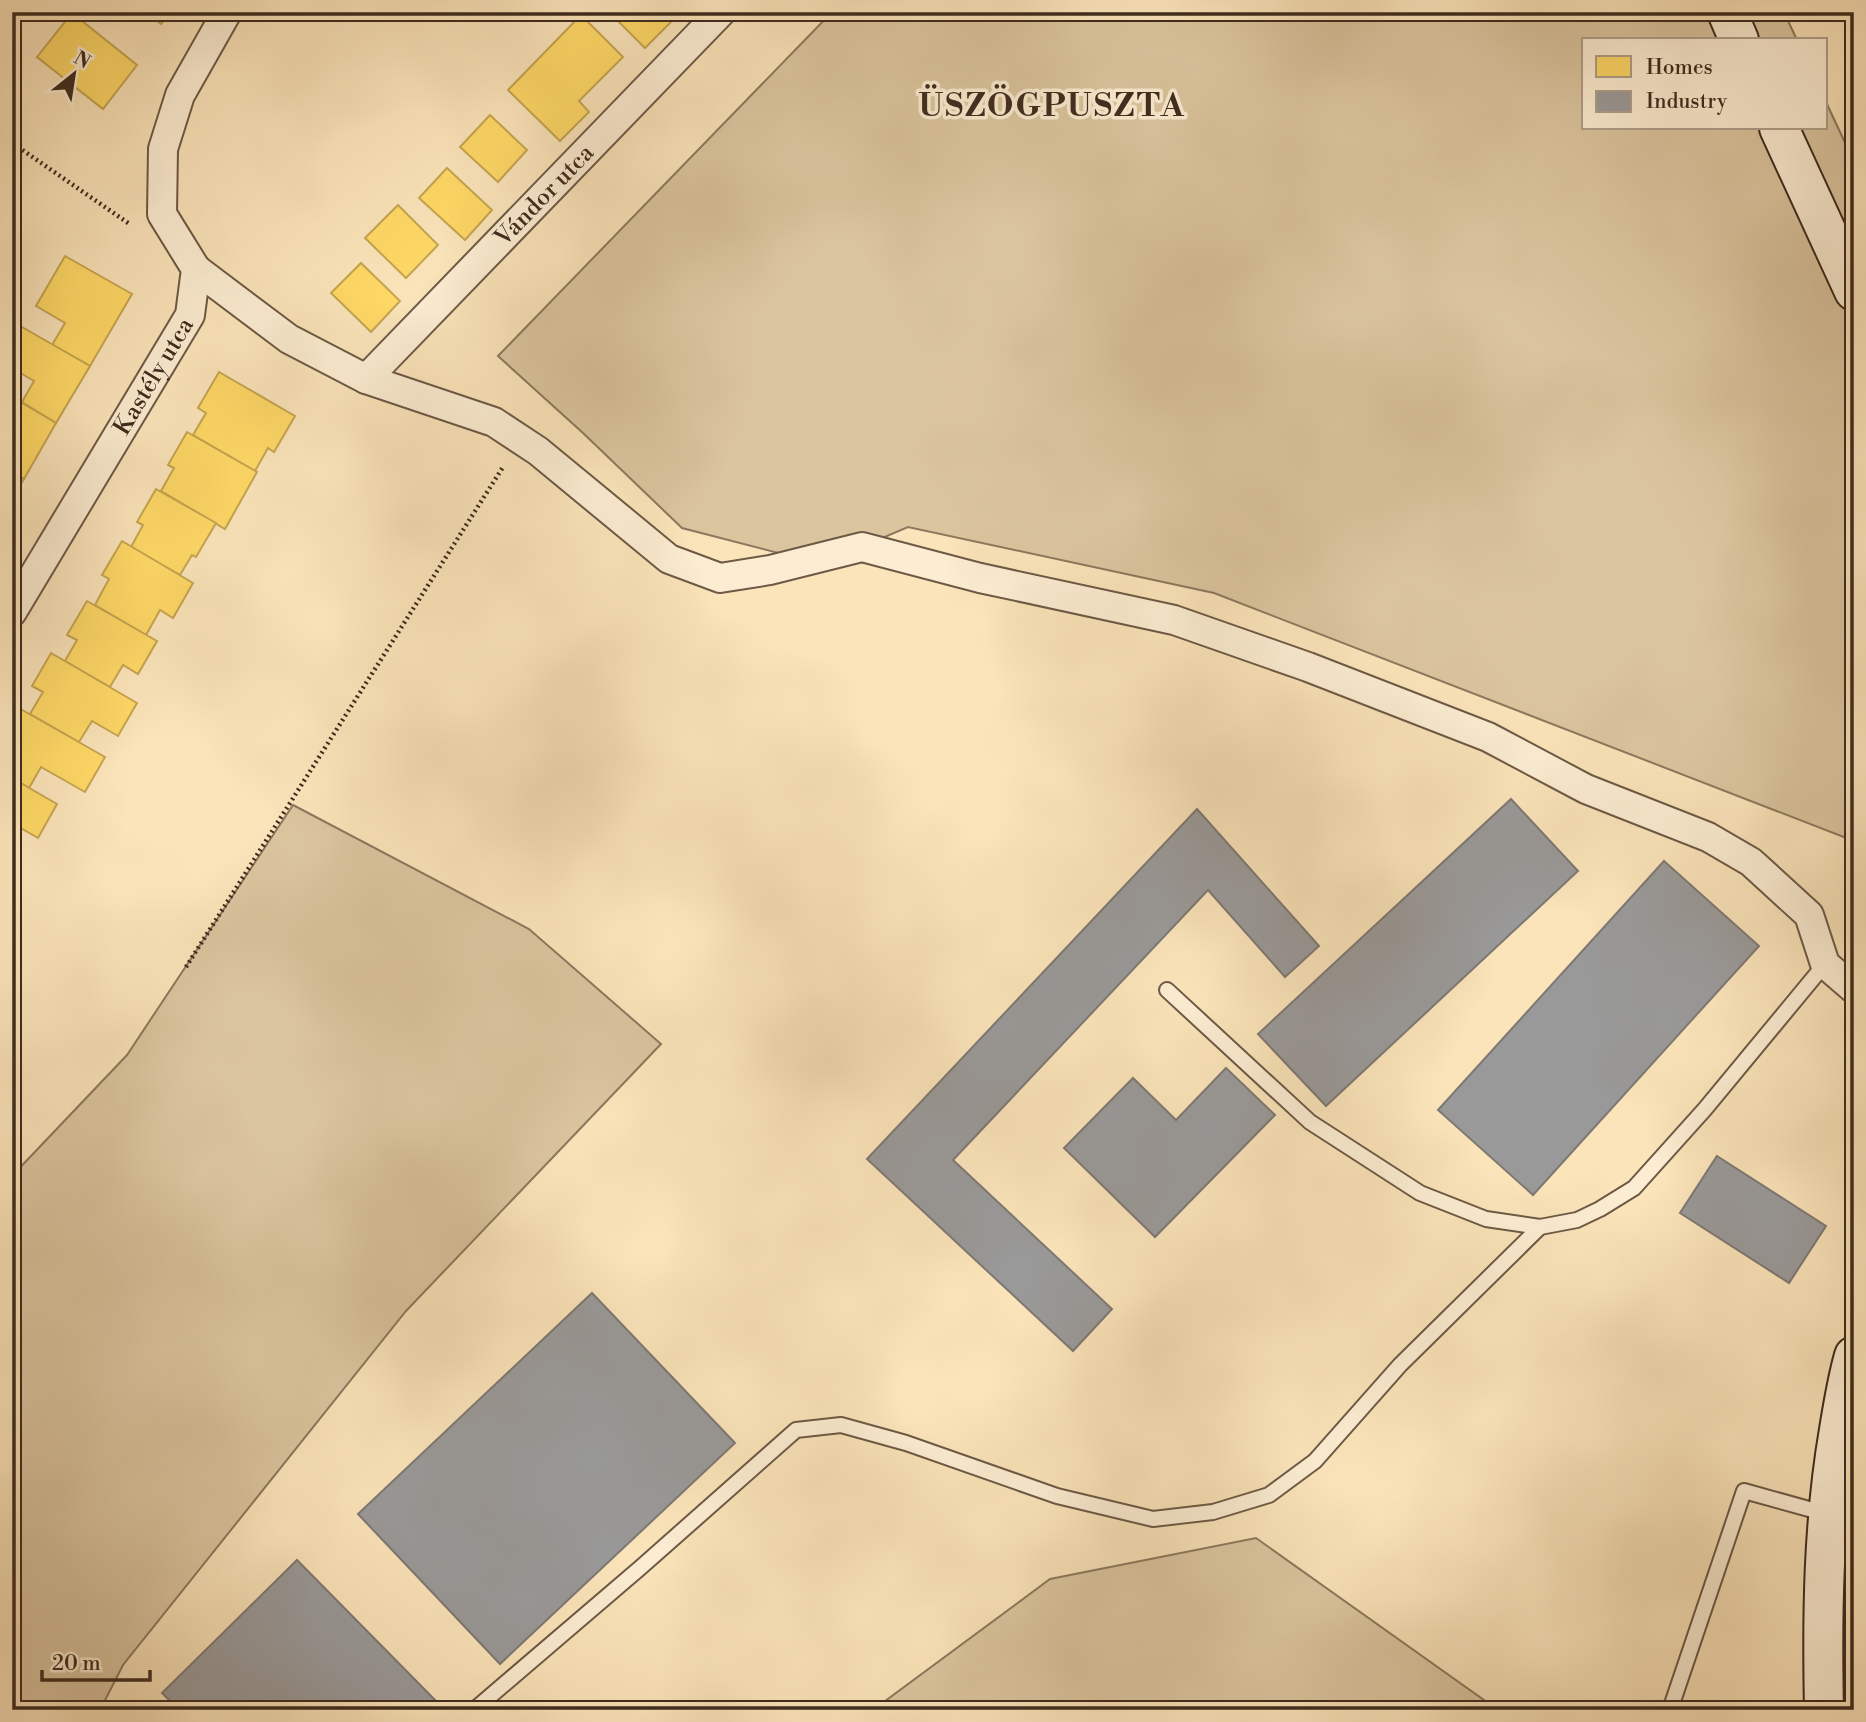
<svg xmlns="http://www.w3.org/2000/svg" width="1866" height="1722" font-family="'Libre Bodoni',serif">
  <rect width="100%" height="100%" fill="#fbe4ba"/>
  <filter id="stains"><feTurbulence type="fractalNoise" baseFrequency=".00286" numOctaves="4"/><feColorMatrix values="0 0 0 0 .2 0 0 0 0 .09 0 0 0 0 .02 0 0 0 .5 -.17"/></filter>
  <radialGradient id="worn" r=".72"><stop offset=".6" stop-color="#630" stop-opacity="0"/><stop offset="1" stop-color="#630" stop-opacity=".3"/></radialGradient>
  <g fill="#dbc59f" stroke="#8c785e" stroke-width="2">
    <path d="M832,12H1784L1797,40H1584V128H1826V102L1854,162V841L1214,593L908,527L821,564L682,528L583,433L498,356Z"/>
    <path d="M293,805L529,929L661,1044L406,1311L123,1665L100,1710H12V1176L127,1055Z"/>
    <path d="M1256,1538L1498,1710H873L1050,1579Z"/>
  </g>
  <g fill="#ffd966" stroke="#c5a550" stroke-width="2">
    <path d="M146,12H170L161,24Z"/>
    <path d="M609,12H667L674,19L645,48Z"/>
    <path d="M72,13L137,65L103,109L37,57Z"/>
    <path d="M581,15L623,57L579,101L589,112L560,141L508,90Z"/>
    <path d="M490,115L527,150L498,182L460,147Z"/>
    <path d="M447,168L492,210L465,240L419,198Z"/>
    <path d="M398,205L438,245L406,278L365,238Z"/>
    <path d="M65,256L132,294L90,366L52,345L65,323L36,306Z"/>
    <path d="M361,263L400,301L371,332L331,293Z"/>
    <path d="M22,327L90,366L56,423L22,402L34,381L12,368V345Z"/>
    <path d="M219,372L295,416L274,452L268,448L255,471L193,435L206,413L198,408Z"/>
    <path d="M12,397L56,423L24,479L12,473Z"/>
    <path d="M187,432L257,472L225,529L161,491L174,468L168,465Z"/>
    <path d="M12,473L24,479L12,498Z"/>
    <path d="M156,489L216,523L196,557L192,555L180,575L131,547L143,525L137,522Z"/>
    <path d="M122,541L193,583L173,618L160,610L146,635L95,605L109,579L102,575Z"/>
    <path d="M87,601L157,641L138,674L123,665L110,687L65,661L77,640L67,635Z"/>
    <path d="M51,653L137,703L118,736L92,721L79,742L30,714L43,692L32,686Z"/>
    <path d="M17,707L105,757L85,792L41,767L29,788L12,778V715Z"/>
    <path d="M12,778L57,804L38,838L12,823Z"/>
  </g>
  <g fill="#999" stroke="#7e7874" stroke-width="2">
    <path d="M1511,799L1578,871L1326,1106L1258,1034Z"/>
    <path d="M1197,809L1319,946L1285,977L1208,890L953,1160L1112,1309L1073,1351L867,1159Z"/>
    <path d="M1664,861L1759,946L1533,1195L1438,1110Z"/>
    <path d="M1226,1068L1275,1115L1155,1237L1064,1148L1133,1078L1176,1120Z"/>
    <path d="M1717,1156L1826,1226L1789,1283L1680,1213Z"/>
    <path d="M592,1293L735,1443L500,1664L358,1514Z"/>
    <path d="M297,1560L440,1705L435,1710H179L162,1693Z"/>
  </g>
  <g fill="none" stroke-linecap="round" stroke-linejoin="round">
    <g stroke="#6d5945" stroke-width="18">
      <g id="lane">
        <path d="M1167,990L1310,1122L1420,1193L1486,1219L1540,1227L1577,1220L1600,1209L1634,1188L1705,1109L1825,964"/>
        <path d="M474,1710L640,1568L796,1430L841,1425L906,1443L1057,1496L1153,1519L1213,1512L1269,1495L1315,1461L1400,1365L1540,1227"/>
        <path d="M1670,1710L1744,1491L1827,1514"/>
      </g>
    </g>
    <g stroke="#6d5945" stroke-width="32">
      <g id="street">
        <path d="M196,269L289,339L366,379L494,422L538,451L669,559L720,578L770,570L862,547L980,578L1174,620L1308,667L1488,737L1586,789L1708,837L1751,862L1809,915L1825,964L1854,989"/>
        <path id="s1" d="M366,379L721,12"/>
        <path id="s2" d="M12,612L190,315L196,269L162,214L163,149L180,95L227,12"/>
      </g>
    </g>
    <g stroke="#3e2b1e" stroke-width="42">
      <g id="secondary">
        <path d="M1727,12L1739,40"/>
        <path d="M1779,128L1854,291"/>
        <path d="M1824,1710C1822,1616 1823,1523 1839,1430C1843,1406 1847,1380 1854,1356"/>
      </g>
    </g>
    <g stroke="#3e2b1e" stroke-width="4.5" stroke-dasharray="2 3.5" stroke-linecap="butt">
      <path d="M12,147L21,149L131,225"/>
      <path d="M186,967L503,467"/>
    </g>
    <use href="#lane" stroke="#fcedd2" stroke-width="14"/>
    <use href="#street" stroke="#fcedd2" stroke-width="28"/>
    <use href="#secondary" stroke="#fcedd2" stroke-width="38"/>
  </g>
  <g text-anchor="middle" stroke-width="7" stroke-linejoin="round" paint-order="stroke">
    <g font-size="24" fill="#3e2b1e" stroke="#fcedd2">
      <text dy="8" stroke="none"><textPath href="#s1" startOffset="256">Vándor utca</textPath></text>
      <text dy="8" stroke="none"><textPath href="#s2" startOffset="275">Kastély utca</textPath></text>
    </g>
    <g font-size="32" font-weight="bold" letter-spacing="2" fill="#3e2b1e" stroke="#fcedd2">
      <text x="1052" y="116">ÜSZÖGPUSZTA</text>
    </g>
  </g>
  <rect width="1866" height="1722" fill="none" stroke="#fbe4ba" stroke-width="42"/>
  <rect x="14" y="14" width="1838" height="1694" fill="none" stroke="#3e2b1e" stroke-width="3.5"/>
  <rect x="21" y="21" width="1824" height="1680" fill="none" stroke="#3e2b1e" stroke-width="2"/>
  <rect x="1582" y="38" width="245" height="91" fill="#fcedd2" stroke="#b09f8a" stroke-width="2"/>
  <rect x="1596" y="56" width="35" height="21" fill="#ffd966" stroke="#b09f8a" stroke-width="2"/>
  <text x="1646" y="74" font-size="21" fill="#3e2b1e">Homes</text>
  <rect x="1596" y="91" width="35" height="21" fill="#999999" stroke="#b09f8a" stroke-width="2"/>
  <text x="1646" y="108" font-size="21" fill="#3e2b1e">Industry</text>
  <g transform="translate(74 74) rotate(30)" stroke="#fcedd2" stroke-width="5" paint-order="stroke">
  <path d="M0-5L12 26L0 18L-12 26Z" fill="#3e2b1e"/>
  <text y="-10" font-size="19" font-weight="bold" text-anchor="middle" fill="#3e2b1e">N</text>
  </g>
  <path d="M42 1670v10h108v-10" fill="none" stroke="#3e2b1e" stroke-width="3.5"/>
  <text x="52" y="1670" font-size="21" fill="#3e2b1e" stroke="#fcedd2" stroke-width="5" paint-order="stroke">20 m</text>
  <rect width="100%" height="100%" filter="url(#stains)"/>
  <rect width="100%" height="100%" fill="url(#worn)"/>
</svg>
